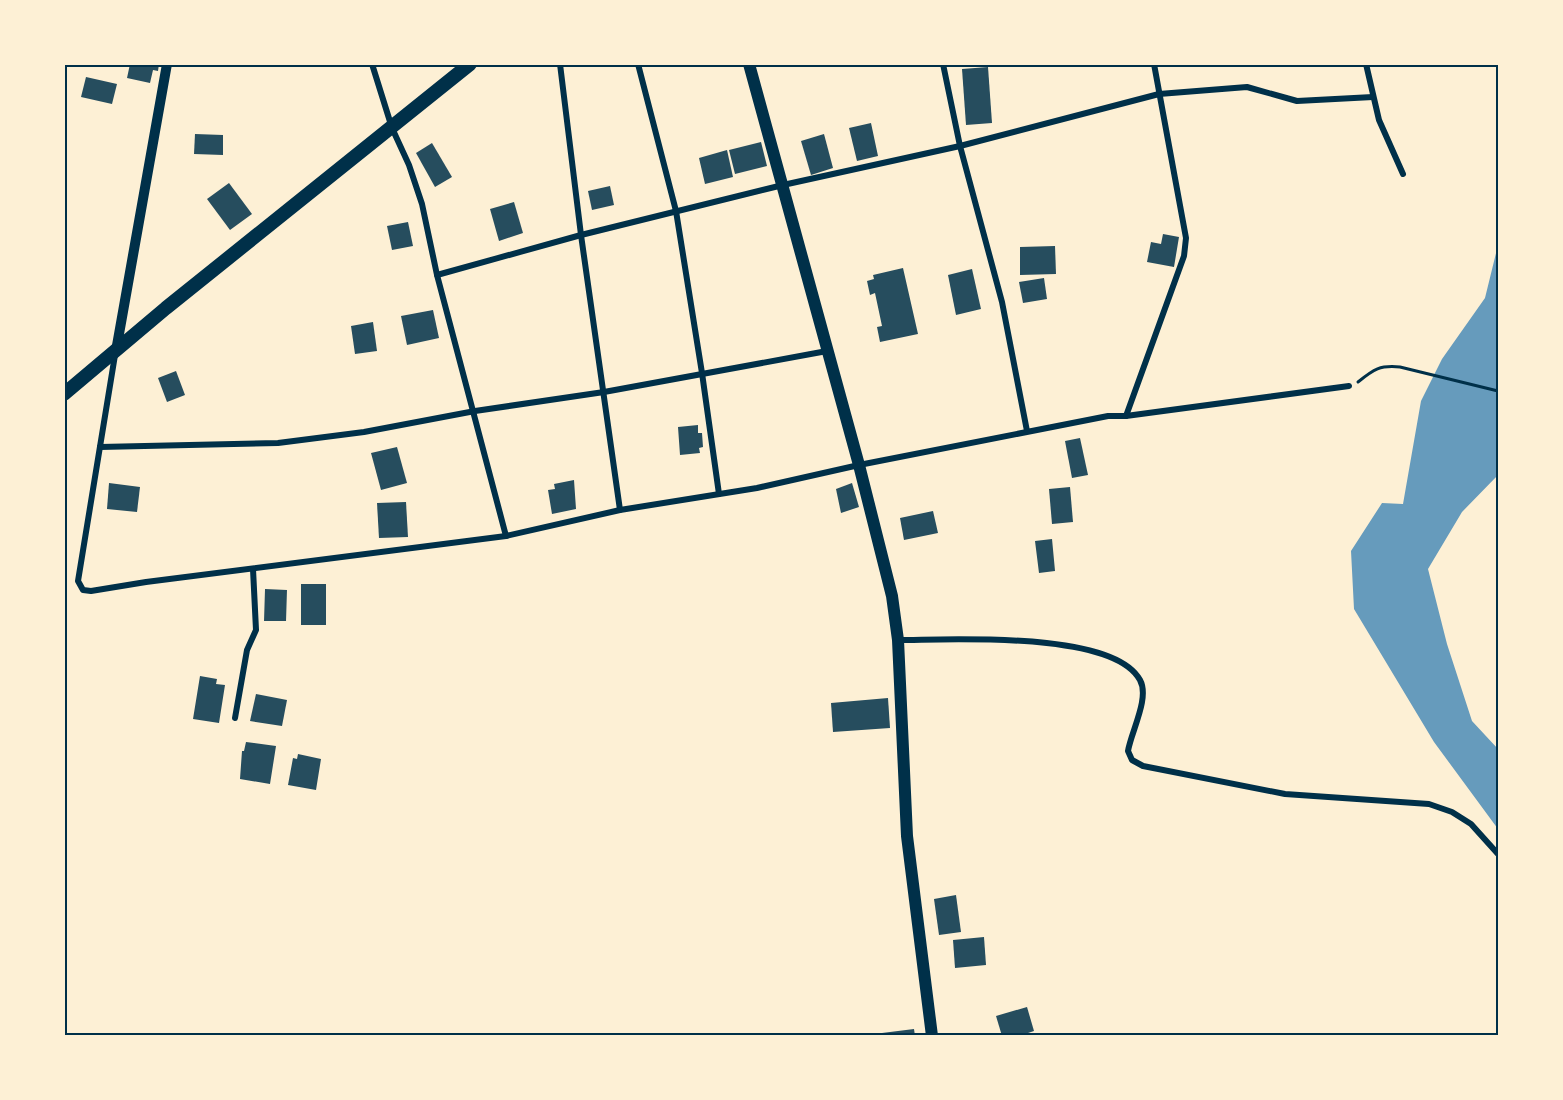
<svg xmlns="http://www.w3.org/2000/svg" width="1563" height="1100" font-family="Lato,sans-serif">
  <rect width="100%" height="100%" fill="#fdf0d5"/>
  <path fill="#669bbc" d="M1498,245V475L1462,512L1428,569L1447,644L1472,721L1498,749V829L1434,742L1354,609L1351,551L1382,503L1403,504L1421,401L1442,359L1485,298Z"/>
  <g fill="#264d5e">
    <path d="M130,64H159L158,71L153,70L150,83L127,78Z"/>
    <path d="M988,67L992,123L966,125L962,69Z"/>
    <path d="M86,77L117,84L112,104L81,97Z"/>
    <path d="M871,123L878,156L857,161L849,128Z"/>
    <path d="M195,134L223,135V155L194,154Z"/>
    <path d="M824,134L833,168L811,175L801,141Z"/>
    <path d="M761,142L767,166L735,174L729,150Z"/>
    <path d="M432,143L452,177L435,187L416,153Z"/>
    <path d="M727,150L733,177L705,184L699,158Z"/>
    <path d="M229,183L252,214L230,230L207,199Z"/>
    <path d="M610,186L614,205L592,210L588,191Z"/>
    <path d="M514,202L523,233L499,241L490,209Z"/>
    <path d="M408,222L413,246L392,250L387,226Z"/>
    <path d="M1163,234L1179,237L1174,267L1147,262L1151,242L1161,244Z"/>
    <path d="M1055,246L1056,274L1020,275V247Z"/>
    <path d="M903,268L918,334L880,342L877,327L882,326L875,293L870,295L867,281L874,279L873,275Z"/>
    <path d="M972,269L981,309L956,315L948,275Z"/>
    <path d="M1044,278L1047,299L1023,303L1019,282Z"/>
    <path d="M433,310L439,338L407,345L401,316Z"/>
    <path d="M373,322L377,351L355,354L351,326Z"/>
    <path d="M176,371L185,395L167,402L158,378Z"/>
    <path d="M698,425V433H702L703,447L699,448L700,453L680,455L678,427Z"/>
    <path d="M1080,438L1088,475L1072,478L1065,441Z"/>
    <path d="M397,447L407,483L381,490L371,453Z"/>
    <path d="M574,480L576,509L552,514L548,490L555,489L554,484Z"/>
    <path d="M109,483L140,487L137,512L107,509Z"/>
    <path d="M852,483L859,507L841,513L836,489Z"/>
    <path d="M1070,487L1073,522L1052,524L1049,489Z"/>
    <path d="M406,502L408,537L379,538L377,503Z"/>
    <path d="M933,511L938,533L904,540L900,518Z"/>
    <path d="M1052,539L1055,571L1039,573L1035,541Z"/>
    <rect x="301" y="584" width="25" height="41"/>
    <path d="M265,589L287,590L286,621H264Z"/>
    <path d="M200,676L217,679L216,684L225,685L219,723L193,719Z"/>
    <path d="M256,694L287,700L282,726L250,721Z"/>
    <path d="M888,698L890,728L833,732L831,703Z"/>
    <path d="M246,742L276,746L270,784L240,779L242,751H244Z"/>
    <path d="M298,754L321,759L316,790L288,785L293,758L297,759Z"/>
    <path d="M956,895L961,932L939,935L934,899Z"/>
    <path d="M984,937L986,965L955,968L953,940Z"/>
    <path d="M1027,1007L1034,1031L1019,1036H1002L996,1016Z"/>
    <path d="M914,1029L915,1036H874V1034Z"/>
  </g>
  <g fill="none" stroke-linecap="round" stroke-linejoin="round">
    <path stroke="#003049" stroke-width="3" d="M1358,382C1374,369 1380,365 1400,367L1498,391"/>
    <g stroke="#003049" stroke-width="6">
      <path d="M372,64L392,128L409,165L422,204L437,275L506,536"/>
      <path d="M560,64L581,235L620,510"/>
      <path d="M638,64L676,211L702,373L719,494"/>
      <path d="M943,64L960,146L1002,302L1027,431"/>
      <path d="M1366,64L1379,120L1403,174"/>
      <path d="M437,275L581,235L783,185L960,146L1159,94L1247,87L1297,101L1373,97"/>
      <path d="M115,355L78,581L83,590L91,591L146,582L506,536L620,510L757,488L859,465L1108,416H1126L1349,386"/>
      <path d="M1126,416L1184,256L1186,238L1154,64"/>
      <path d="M100,447L278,443L364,432L475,411L604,392L827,351"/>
      <path d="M898,640C950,640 1113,630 1140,680C1150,698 1131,732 1128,751L1132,760L1143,766L1285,794L1429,804L1452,812L1471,824L1498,854"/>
      <path d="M235,718L247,650L256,630L253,569"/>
    </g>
    <path stroke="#003049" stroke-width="10" d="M116,351L167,64"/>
    <path stroke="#003049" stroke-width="12" d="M749,64L859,465L892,596L898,640L907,836L932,1036"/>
    <path stroke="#003049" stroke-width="14" d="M64,394L166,308L470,64"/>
  </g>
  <rect width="1563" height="1100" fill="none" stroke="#fdf0d5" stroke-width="132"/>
  <rect x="66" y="66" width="1431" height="968" fill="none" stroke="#003049" stroke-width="2"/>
</svg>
